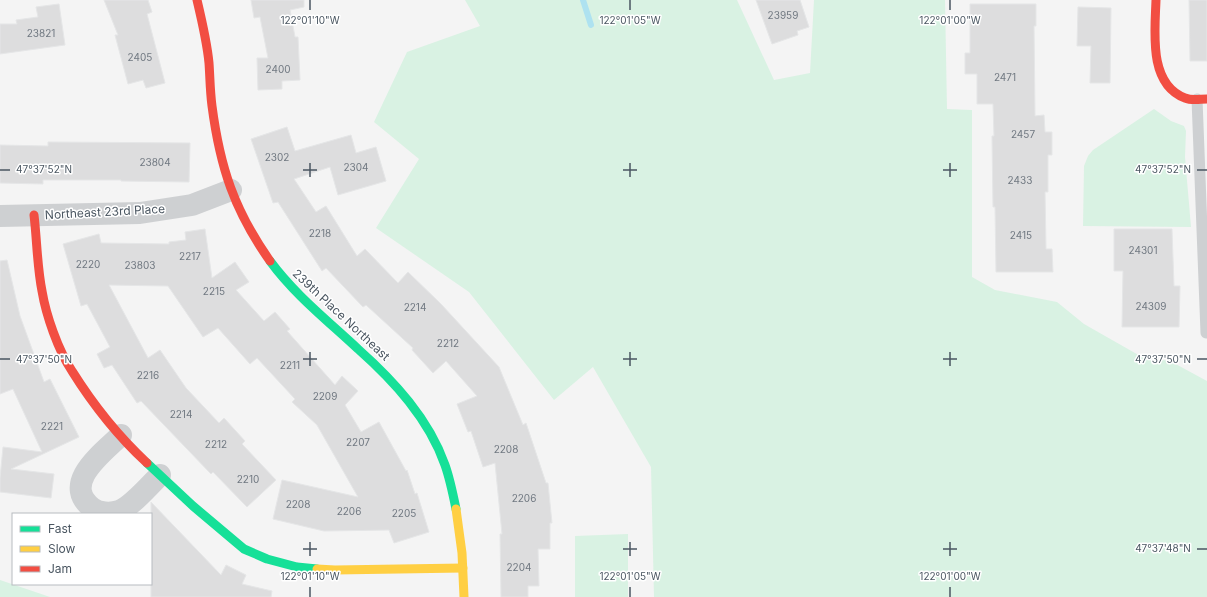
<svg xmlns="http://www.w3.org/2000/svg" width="1207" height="597" font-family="Inter,sans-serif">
  <rect width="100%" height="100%" fill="#f4f4f4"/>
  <g fill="#d9f2e3">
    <path d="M465,0H737L774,80L810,73L814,0H945L947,109L972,110V277L995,290L1057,302L1084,324L1142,357L1170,361L1207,381V597H654L651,467L593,367L554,400L469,292L376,228L419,159L374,122L407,52L480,26Z"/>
    <path d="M1154,109L1171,121L1184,126L1186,131L1185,157L1191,227L1083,226L1084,166L1088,156L1093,150Z"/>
    <path d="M628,534V597H575V536Z"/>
    <path d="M0,580L50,597H0Z"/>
  </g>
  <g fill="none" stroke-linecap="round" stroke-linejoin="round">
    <path stroke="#aee2f0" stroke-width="6" d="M583,0L591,25"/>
  </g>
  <g fill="#ddddde" stroke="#e5e6e7">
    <path d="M104,0H148L152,12L147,14L165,83L146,88L143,80L128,84L115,35H118Z"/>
    <path d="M251,0H304V7L290,10L295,37H298L300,80L282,81V89L258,90L257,58H268L260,17L254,18Z"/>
    <path d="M756,0H800L809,27L797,31L798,35L772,44Z"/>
    <path d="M1189,0H1207V61H1190Z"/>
    <path d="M59,4L65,45L0,54V24H17L16,20L38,17L36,7Z"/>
    <path d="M970,4H1036V26H1034L1035,116L1044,115L1045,132H1052V155H1048V192H1045L1046,249H1052L1053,272H996L995,207H993L992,136H994L993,104H977V74H965V53H970Z"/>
    <path d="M1078,7L1111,8L1110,83H1090L1091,46H1077Z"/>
    <path d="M287,127L295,151L351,135L356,153L376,147L386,181L338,195L330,167L294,179L316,212L326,206L357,256L365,249L398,283L408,272L441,304L499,367L523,425L526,423L546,483H548L552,523H550V549H538L539,586H528V597H501L500,534H502L495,463L483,467L471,431L468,432L457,404L477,396L446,361L433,373L412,350L413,348L366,305L363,307L326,268L322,271L278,202L273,203L251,139Z"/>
    <path d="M48,142L190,143L189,182L121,181V180H43V184L0,183V145L48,146Z"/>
    <path d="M205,229L212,278L235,262L249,282L236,290L264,321L275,312L290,329L287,331L335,385L342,376L358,391L345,405L361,432L379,422L406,471L407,470L415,494L417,493L429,532L394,543L389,530L324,531L273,519L282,480L358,497L317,425L292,402L295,399L257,358L250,364L218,328L203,337L168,286L109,285L148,358L160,350L186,388L219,423L224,418L245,441L242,444L276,480L247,507L213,472L211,474L141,401L137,403L112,365L104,368L97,354L110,347L87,304L81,306L63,244L99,234L101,243L169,244V242L186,240L185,232Z"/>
    <path d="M1114,229H1172L1174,286H1180L1179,327H1122L1123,271H1114Z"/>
    <path d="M7,260L20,316L44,382L50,379L79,437L11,469L54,474L51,498L0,492V478L3,447L42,452L13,389L0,394V261Z"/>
    <path d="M151,502L221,575L226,565L246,575L242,584L272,591L271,597H151Z"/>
  </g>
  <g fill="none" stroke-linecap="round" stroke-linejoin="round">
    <path stroke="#ced0d2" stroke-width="11" d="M1197,99L1206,333"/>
    <g stroke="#ced0d2" stroke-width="22">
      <path d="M0,216L140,213L192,205L231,190"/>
      <path d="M121,435C104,452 60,483 92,508C99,513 110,514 119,511C131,507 150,485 160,475"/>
    </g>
    <g stroke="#16e098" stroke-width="9">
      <path d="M270,261C295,295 327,320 358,349C394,381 429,419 445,465C450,479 453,494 456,509"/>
      <path d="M147,463L193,506L244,549L267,559L297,567L317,569"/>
    </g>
    <g stroke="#ffcf43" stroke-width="9">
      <path d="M456,509L462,553L464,597"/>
      <path d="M317,569L335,570L463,568"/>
    </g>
    <g stroke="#f24e42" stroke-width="9">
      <path d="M197,0C202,21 207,42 209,63C210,77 210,91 212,106C220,167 234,210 270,261"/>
      <path d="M1156,0C1155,31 1148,84 1185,98C1192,101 1200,99 1207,99"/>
      <path d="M34,215C37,240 37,266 42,291C46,315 58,350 72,371C92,403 119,437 147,463"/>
    </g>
  </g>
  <path fill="none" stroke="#4a5661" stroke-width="1.5" d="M310,0V10M630,0V10M950,0V10M310,163V177M630,163V177M950,163V177M0,170H10M303,170H317M623,170H637M943,170H957M1197,170H1207M310,352V366M630,352V366M950,352V366M0,359H10M303,359H317M623,359H637M943,359H957M1197,359H1207M310,542V556M630,542V556M950,542V556M303,549H317M623,549H637M943,549H957M1197,549H1207M310,587V597M630,587V597M950,587V597"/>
  <g text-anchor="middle" stroke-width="3" stroke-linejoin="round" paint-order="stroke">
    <g font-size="10" fill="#707881">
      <text x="783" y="19">23959</text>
      <text x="41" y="37">23821</text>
      <text x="140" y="61">2405</text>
      <text x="278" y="73">2400</text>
      <text x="1005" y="81">2471</text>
      <text x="1023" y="138">2457</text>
      <text x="277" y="161">2302</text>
      <text x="155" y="166">23804</text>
      <text x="356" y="171">2304</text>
      <text x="1020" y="184">2433</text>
      <text x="320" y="237">2218</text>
      <text x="1021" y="239">2415</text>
      <text x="1143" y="254">24301</text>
      <text x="190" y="260">2217</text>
      <text x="88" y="268">2220</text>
      <text x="140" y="269">23803</text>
      <text x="214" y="295">2215</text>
      <text x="1151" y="310">24309</text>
      <text x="415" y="311">2214</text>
      <text x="448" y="347">2212</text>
      <text x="290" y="369">2211</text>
      <text x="148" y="379">2216</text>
      <text x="325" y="400">2209</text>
      <text x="181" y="418">2214</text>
      <text x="52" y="430">2221</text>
      <text x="358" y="446">2207</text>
      <text x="216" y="448">2212</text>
      <text x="506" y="453">2208</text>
      <text x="248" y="483">2210</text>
      <text x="524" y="502">2206</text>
      <text x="298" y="508">2208</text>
      <text x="349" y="515">2206</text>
      <text x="404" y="517">2205</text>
      <text x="519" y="571">2204</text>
    </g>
    <g font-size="12" fill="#4a5661" stroke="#fff">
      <text transform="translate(105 212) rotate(-3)" y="4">Northeast 23rd Place</text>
      <text transform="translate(341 315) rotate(43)" y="4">239th Place Northeast</text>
    </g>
  </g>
  <g font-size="10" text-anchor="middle" fill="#4a5661" stroke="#fff" stroke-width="3" stroke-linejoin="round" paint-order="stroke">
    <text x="310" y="24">122°01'10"W</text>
    <text x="630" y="24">122°01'05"W</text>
    <text x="950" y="24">122°01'00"W</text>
    <text x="44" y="173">47°37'52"N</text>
    <text x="1163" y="173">47°37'52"N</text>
    <text x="44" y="363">47°37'50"N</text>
    <text x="1163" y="363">47°37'50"N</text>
    <text x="1163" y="552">47°37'48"N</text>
    <text x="310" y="580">122°01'10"W</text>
    <text x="630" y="580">122°01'05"W</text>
    <text x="950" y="580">122°01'00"W</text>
  </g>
  <rect x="12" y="513" width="140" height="72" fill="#ffffff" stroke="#b7bbc0"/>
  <rect x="20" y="526" width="20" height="6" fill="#16e098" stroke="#b7bbc0"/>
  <text x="48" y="533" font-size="12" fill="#4a5661">Fast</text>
  <rect x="20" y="546" width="20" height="6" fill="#ffcf43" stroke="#b7bbc0"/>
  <text x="48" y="553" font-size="12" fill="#4a5661">Slow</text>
  <rect x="20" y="566" width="20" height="6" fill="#f24e42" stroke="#b7bbc0"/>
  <text x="48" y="573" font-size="12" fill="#4a5661">Jam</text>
</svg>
